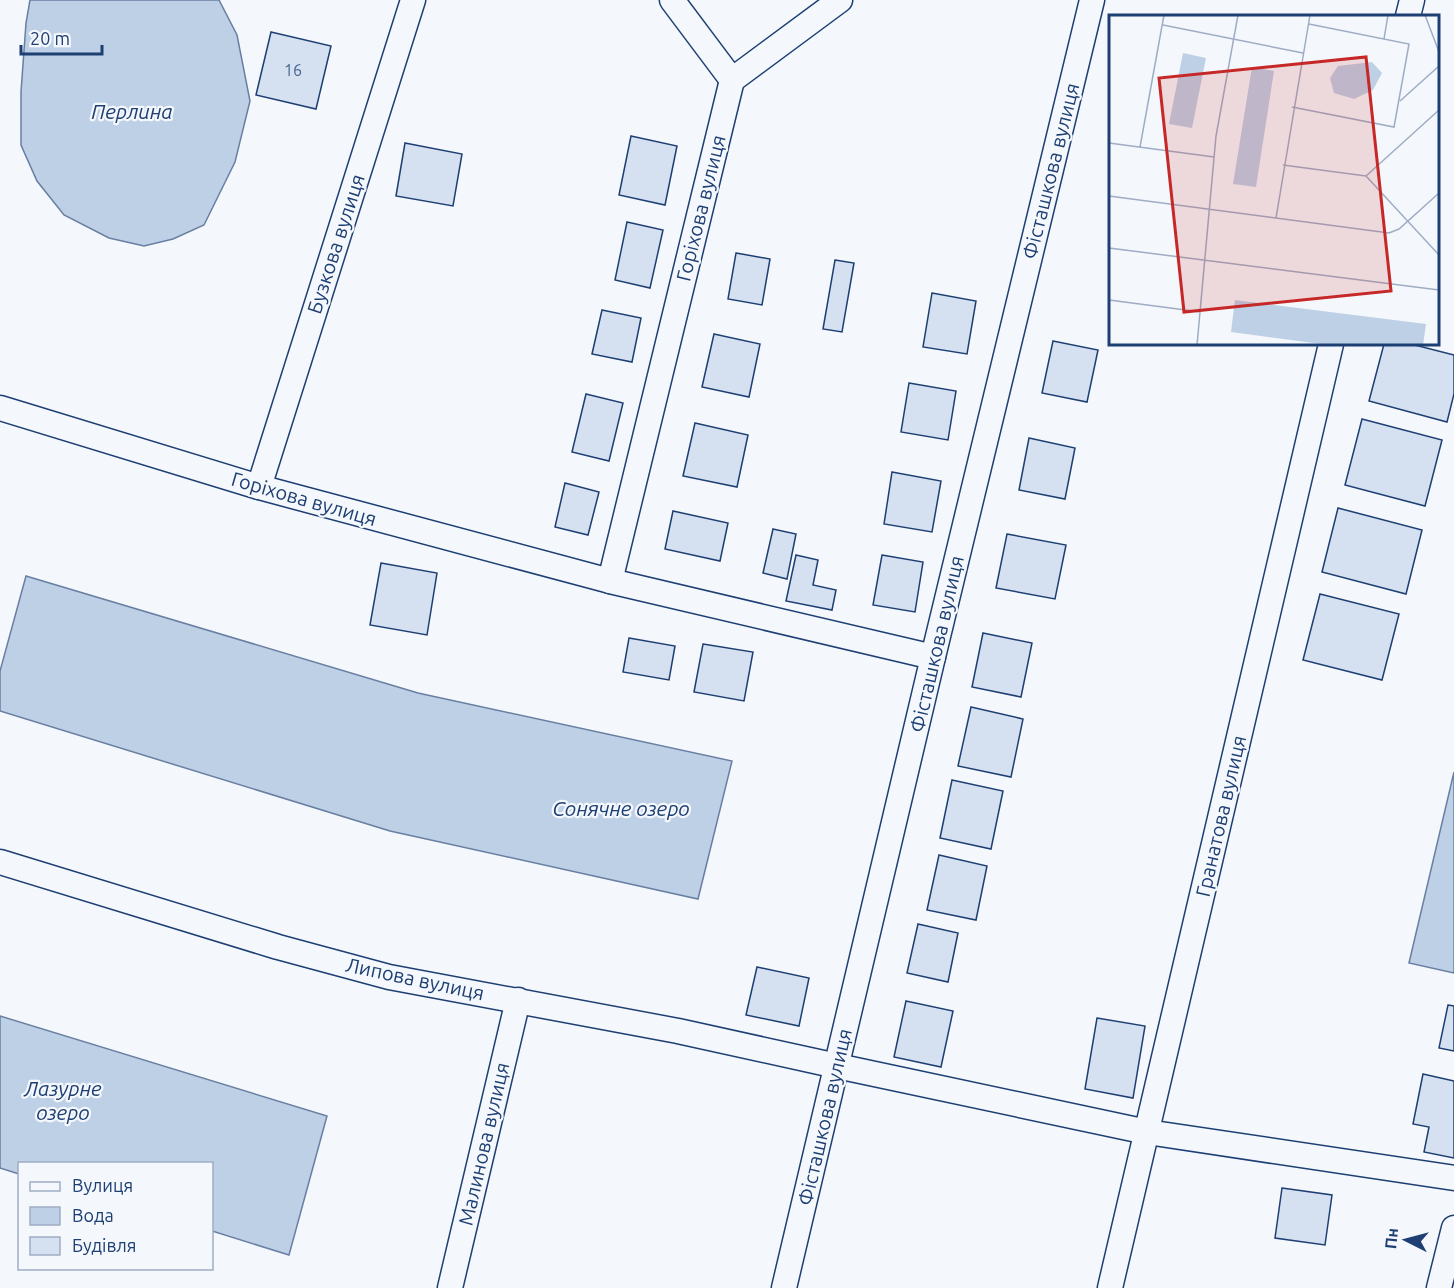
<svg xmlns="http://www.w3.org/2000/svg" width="1454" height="1288" font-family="Ubuntu,sans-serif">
  <rect width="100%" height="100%" fill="#f4f7fb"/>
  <g fill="#bed0e5" stroke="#687fa3" stroke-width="1.5">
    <path d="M30,0H219L237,35L250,101L235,162L204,225L173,239L144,246L109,238L64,215L37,181L21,145V92L26,23Z"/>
    <path d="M26,576L418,693L732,761L698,899L390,831L0,711V671Z"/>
    <path d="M1454,772V973L1409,963Z"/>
    <path d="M0,1016L327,1116L289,1255L212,1231V1164H20L19,1174L0,1168Z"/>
  </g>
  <g fill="#d5e0f0" stroke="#1d3f73" stroke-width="1.5">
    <path d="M271,32L331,46L316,109L256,95Z"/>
    <path d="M631,136L677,146L665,205L619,195Z"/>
    <path d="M405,143L462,154L453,206L396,196Z"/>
    <path d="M627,222L663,230L650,288L615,280Z"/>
    <path d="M736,253L770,259L762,305L728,299Z"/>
    <path d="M835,260L854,263L842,332L823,329Z"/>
    <path d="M932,293L976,301L967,354L923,347Z"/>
    <path d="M602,310L641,318L632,362L592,354Z"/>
    <path d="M714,334L760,344L749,397L702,387Z"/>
    <path d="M1053,341L1098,350L1087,402L1042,393Z"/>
    <path d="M1384,344H1411L1454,355V394L1447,422L1369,401Z"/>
    <path d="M909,383L956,391L948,440L901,432Z"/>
    <path d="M586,394L623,403L609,461L572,452Z"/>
    <path d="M1362,419L1442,440L1425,506L1345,485Z"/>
    <path d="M695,423L748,435L737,487L683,476Z"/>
    <path d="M1029,438L1075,448L1065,499L1019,490Z"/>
    <path d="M892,472L941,481L932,532L884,524Z"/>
    <path d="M565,483L599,492L588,535L555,527Z"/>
    <path d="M1338,508L1422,530L1406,594L1322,572Z"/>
    <path d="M673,511L728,523L720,561L665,549Z"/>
    <path d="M773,529L796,534L787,579L763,573Z"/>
    <path d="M1007,534L1066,545L1055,599L996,588Z"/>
    <path d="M796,555L818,560L813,585L836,590L832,610L786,601Z"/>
    <path d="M882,555L923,562L915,612L873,605Z"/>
    <path d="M381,563L437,573L427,635L370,625Z"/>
    <path d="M1320,594L1399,614L1382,680L1303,660Z"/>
    <path d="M983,633L1032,643L1021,697L972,687Z"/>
    <path d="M629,638L675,646L669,680L623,672Z"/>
    <path d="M703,644L753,652L744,701L694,692Z"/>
    <path d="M971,707L1023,719L1011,777L958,766Z"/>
    <path d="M952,780L1003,791L991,849L940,838Z"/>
    <path d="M939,855L987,866L976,920L927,910Z"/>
    <path d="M918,924L958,933L948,982L907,973Z"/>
    <path d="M757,967L809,978L799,1026L746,1015Z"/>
    <path d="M906,1001L953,1011L941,1067L894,1057Z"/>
    <path d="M1448,1005L1454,1006V1051L1439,1048Z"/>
    <path d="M1097,1018L1145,1026L1133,1098L1085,1089Z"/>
    <path d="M1423,1074L1454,1081V1158L1424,1152L1429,1127L1413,1124Z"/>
    <path d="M1282,1188L1332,1195L1325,1245L1275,1238Z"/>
  </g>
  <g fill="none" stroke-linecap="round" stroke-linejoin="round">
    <g stroke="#1d3f73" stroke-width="27">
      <g id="street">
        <path d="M672,0L732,80"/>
        <path d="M1408,16L1412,0"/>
        <path d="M732,80L840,0"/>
        <path d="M0,408L259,487L610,581L933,657"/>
        <path d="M259,487L413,0"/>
        <path d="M610,581L732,80"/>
        <path d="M0,862L278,947L389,977L678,1031L837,1066L1147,1132L1454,1178"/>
        <path d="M450,1288L518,1000"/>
        <path d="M784,1288L933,657L1092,0"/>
        <path d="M1110,1288L1331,344"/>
        <path d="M1439,1288L1454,1228"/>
      </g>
    </g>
    <use href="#street" stroke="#f4f7fb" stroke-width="24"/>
  </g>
  <g text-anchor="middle" stroke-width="4.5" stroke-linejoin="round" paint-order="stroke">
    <g font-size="16" fill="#4b6792">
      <text x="293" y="76">16</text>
    </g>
    <g font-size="20" fill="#1d3f73" stroke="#f4f7fb">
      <text transform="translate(1051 171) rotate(-76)" y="7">Фісташкова вулиця</text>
      <text transform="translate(701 208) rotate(-76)" y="7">Горіхова вулиця</text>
      <text transform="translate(336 244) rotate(-72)" y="7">Бузкова вулиця</text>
      <text transform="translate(304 499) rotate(16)" y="7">Горіхова вулиця</text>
      <text transform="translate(937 644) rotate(-77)" y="7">Фісташкова вулиця</text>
      <text transform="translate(1221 816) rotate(-77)" y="7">Гранатова вулиця</text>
      <text transform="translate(415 979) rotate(12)" y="7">Липова вулиця</text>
      <text transform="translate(825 1117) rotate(-77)" y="7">Фісташкова вулиця</text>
      <text transform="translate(484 1144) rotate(-77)" y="7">Малинова вулиця</text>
    </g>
    <g font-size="21" font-style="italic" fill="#1d3f73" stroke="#f4f7fb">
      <text x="132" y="119">Перлина</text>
      <text x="621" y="816">Сонячне озеро</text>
      <text x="63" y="1096">Лазурне<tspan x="63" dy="24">озеро</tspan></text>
    </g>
  </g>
  <g transform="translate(1109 15)">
    <rect width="330" height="330" fill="#f4f7fb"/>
    <path d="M74,38L97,43L83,113L60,109ZM263,47L273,58L264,75L245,84L225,78L221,63L229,51ZM143,52L165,56L147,172L124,169ZM126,285L317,309L314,330H220L122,317Z" fill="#bed0e5"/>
    <path fill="none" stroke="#9eadc5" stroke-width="1.5" d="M316,0L330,37M54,10L194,38M275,24L279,0M291,86L330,51M183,92L285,112L300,29L200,9M0,128L105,142M31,132L55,0M174,150L257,161M257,161L330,240M257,161L330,95M0,181L280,218L290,214L330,178M167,203L201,0M0,233L330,275M0,285L92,297M88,330L107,121L129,0"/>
    <path fill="#c62828" fill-opacity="0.15" stroke="#c62828" stroke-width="3" d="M257,42L282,276L75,297L50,63Z"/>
    <rect width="330" height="330" fill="none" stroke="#1d3f73" stroke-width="3"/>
  </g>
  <rect x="18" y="1162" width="195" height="108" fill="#f4f7fb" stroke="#9eadc5" stroke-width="1.5"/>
  <rect x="30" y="1182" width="30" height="9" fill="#f4f7fb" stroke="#9eadc5" stroke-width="1.5"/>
  <text x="72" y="1192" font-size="18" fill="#1d3f73">Вулиця</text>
  <rect x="30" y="1207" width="30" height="18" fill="#bed0e5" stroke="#9eadc5" stroke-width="1.5"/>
  <text x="72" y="1222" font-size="18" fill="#1d3f73">Вода</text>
  <rect x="30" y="1237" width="30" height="18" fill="#d5e0f0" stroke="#9eadc5" stroke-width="1.5"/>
  <text x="72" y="1252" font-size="18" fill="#1d3f73">Будівля</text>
  <g transform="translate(1406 1240) rotate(276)" stroke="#f4f7fb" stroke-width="4.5" paint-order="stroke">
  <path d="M0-4.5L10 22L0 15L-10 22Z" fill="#1d3f73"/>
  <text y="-9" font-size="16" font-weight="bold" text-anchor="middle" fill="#1d3f73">Пн</text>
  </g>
  <path d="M21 45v9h81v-9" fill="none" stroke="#1d3f73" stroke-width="3"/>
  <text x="30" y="45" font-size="18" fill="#1d3f73" stroke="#f4f7fb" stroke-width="4.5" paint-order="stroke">20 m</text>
</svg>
